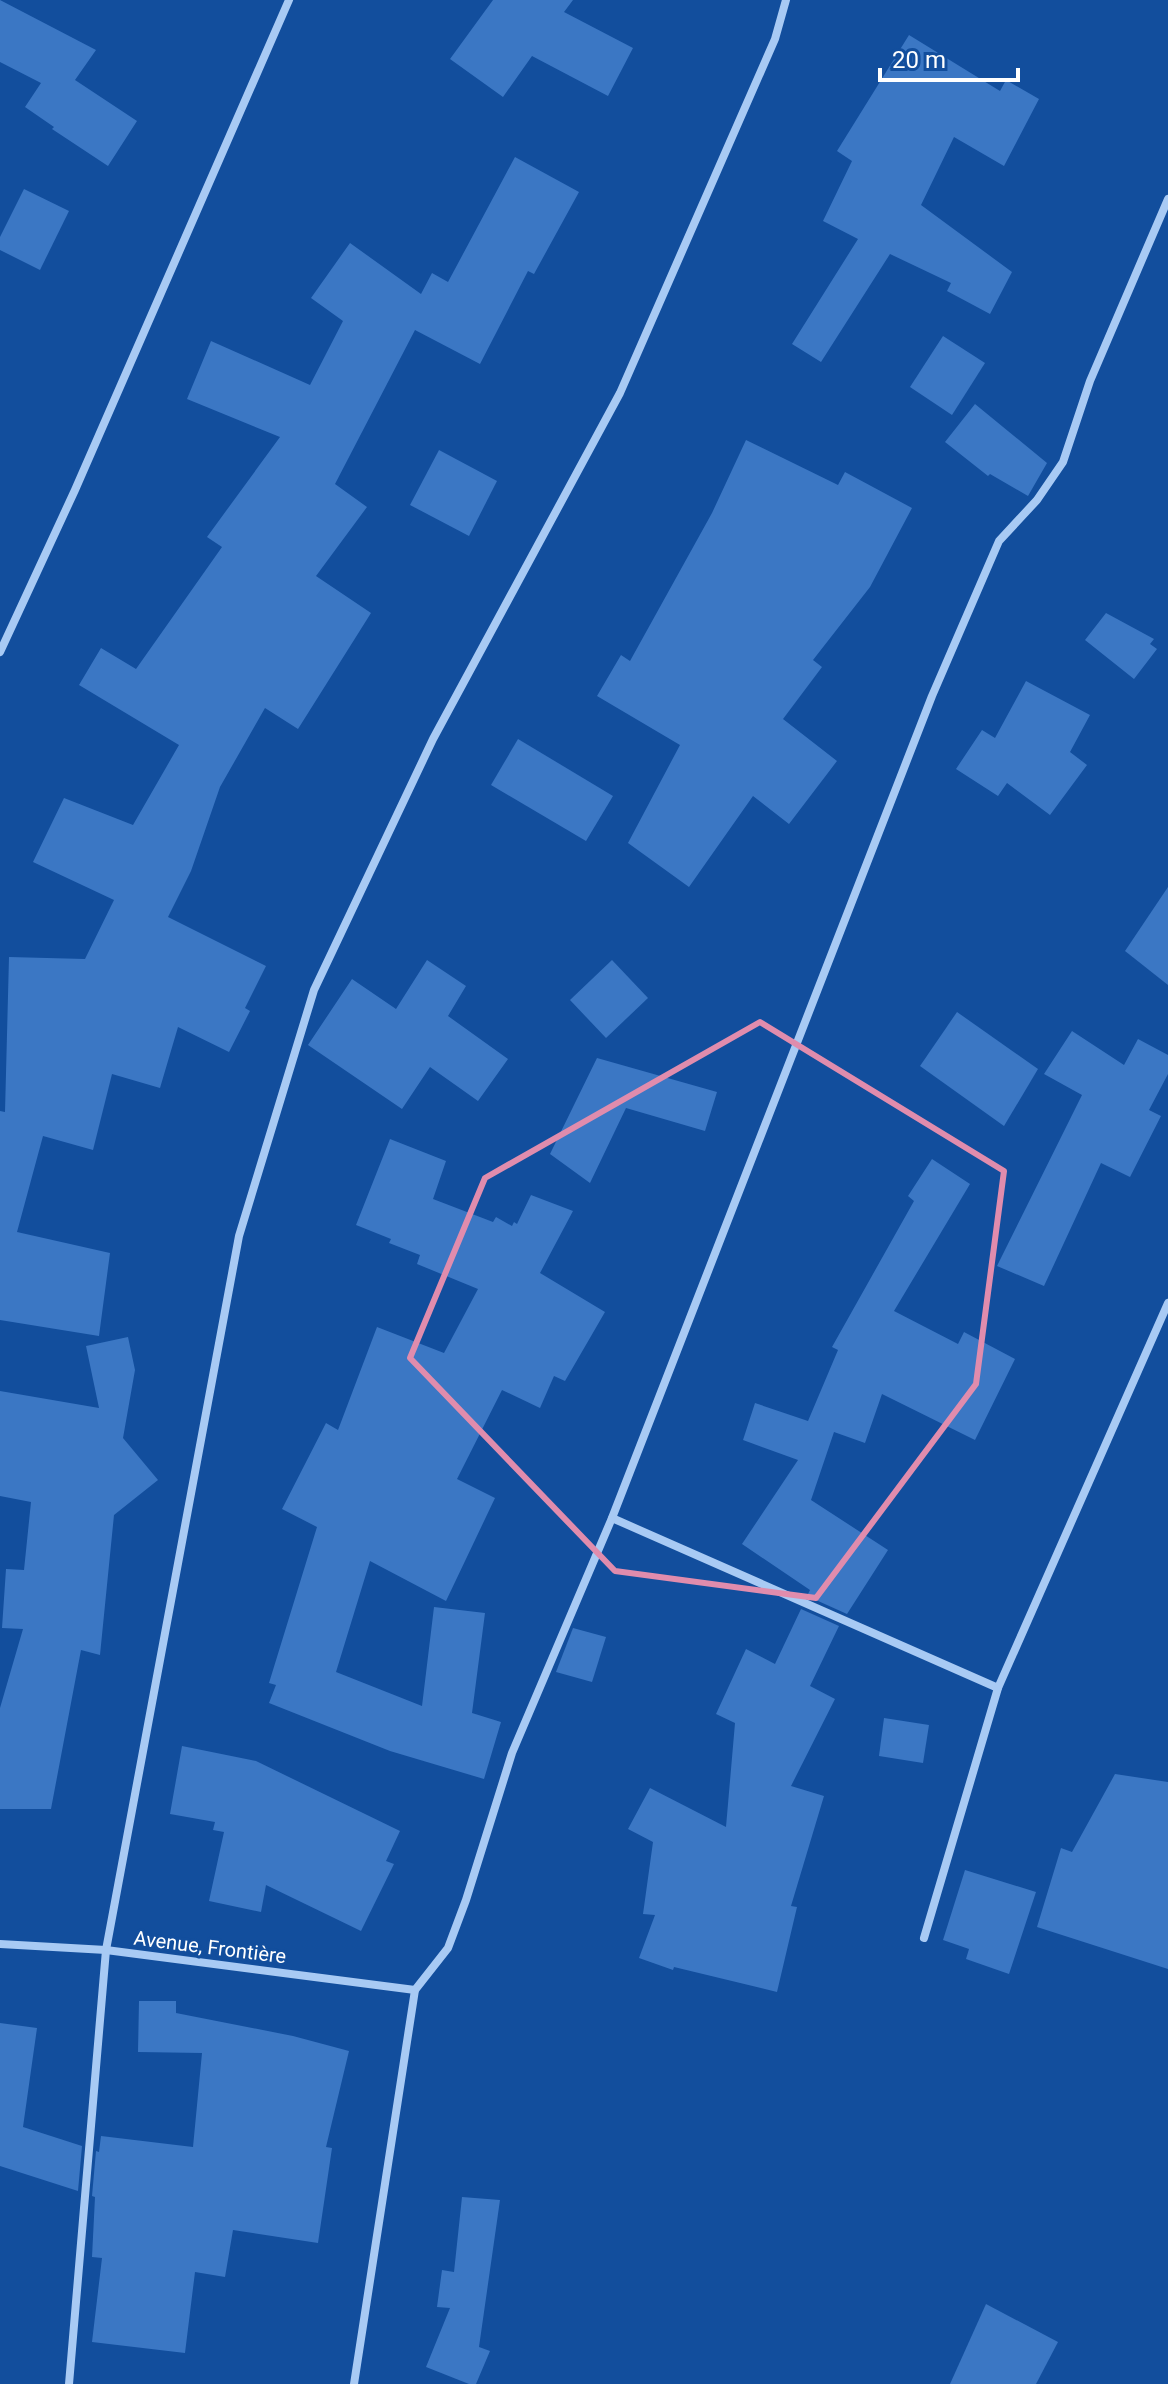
<svg xmlns="http://www.w3.org/2000/svg" width="1168" height="2384" font-family="Roboto,sans-serif">
  <rect width="100%" height="100%" fill="#124e9d"/>
  <g fill="#3b77c4">
    <path d="M0,0L96,50L75,80L137,121L108,166L52,129L54,127L25,107L41,83L0,62Z"/>
    <path d="M493,0H573L564,12L633,48L608,96L532,56L503,97L450,59Z"/>
    <path d="M909,35L1000,91L1006,80L1039,99L1004,166L954,137L921,205L1012,272L990,314L947,291L951,283L890,254L821,362L792,344L858,239L823,221L852,161L837,151Z"/>
    <path d="M515,157L579,192L534,274L528,271L480,364L415,330L335,484L367,507L316,576L371,613L298,729L265,708L220,787L191,871L168,917L266,966L245,1008L250,1011L229,1052L178,1027L160,1088L112,1074L93,1150L43,1136L17,1232L110,1253L99,1336L0,1320V1111L5,1112L9,957L85,959L114,900L33,862L64,798L133,825L179,745L79,685L101,648L136,669L222,547L207,537L280,437L187,399L211,341L310,385L343,321L311,298L350,243L421,294L432,273L448,282Z"/>
    <path d="M24,189L69,211L40,270L0,250V237Z"/>
    <path d="M943,336L985,363L952,415L910,387Z"/>
    <path d="M975,404L1047,463L1028,496L990,474L988,476L945,442Z"/>
    <path d="M746,440L838,485L845,472L912,508L870,587L813,660L822,667L783,719L837,761L789,824L753,796L689,887L628,843L680,745L597,696L621,655L630,661L712,513Z"/>
    <path d="M439,450L497,481L469,536L410,505Z"/>
    <path d="M1106,613L1154,639L1150,644L1157,649L1134,679L1085,640Z"/>
    <path d="M1026,681L1090,715L1070,752L1087,765L1050,815L1007,783L998,796L956,769L982,730L995,738Z"/>
    <path d="M518,739L613,796L586,841L491,785Z"/>
    <path d="M1168,887V985L1125,951Z"/>
    <path d="M427,960L466,986L448,1016L508,1059L478,1101L430,1067L402,1109L308,1045L352,979L396,1009Z"/>
    <path d="M612,960L648,998L606,1038L570,1000Z"/>
    <path d="M957,1012L1038,1069L1004,1126L920,1066Z"/>
    <path d="M1072,1031L1124,1065L1138,1039L1168,1055V1074L1149,1110L1161,1116L1130,1177L1101,1163L1044,1286L997,1266L1082,1095L1044,1074Z"/>
    <path d="M597,1058L717,1092L705,1131L626,1108L590,1183L550,1154Z"/>
    <path d="M390,1139L446,1161L433,1199L493,1222L496,1217L512,1226L514,1222L517,1224L531,1195L573,1211L540,1273L605,1312L565,1381L554,1376L540,1408L502,1390L457,1479L495,1498L446,1601L370,1561L336,1672L422,1706L434,1607L485,1613L472,1713L501,1722L484,1779L390,1751L269,1703L276,1685L269,1683L317,1527L282,1509L326,1423L338,1430L377,1327L444,1353L478,1289L417,1264L420,1255L389,1243L391,1239L356,1225Z"/>
    <path d="M932,1159L970,1184L894,1311L958,1344L964,1332L1015,1359L975,1440L882,1394L865,1443L834,1432L811,1500L888,1550L847,1614L807,1596L810,1590L742,1544L798,1460L743,1440L755,1403L808,1421L838,1350L832,1347L914,1201L908,1196Z"/>
    <path d="M128,1337L135,1370L123,1438L158,1480L114,1515L100,1655L81,1650L51,1809H0V1708L23,1629L2,1628L6,1569L24,1570L31,1502L0,1496V1391L99,1408L86,1346Z"/>
    <path d="M801,1609L839,1626L810,1686L835,1699L791,1786L824,1796L791,1906L797,1907L777,1992L674,1967L673,1970L639,1958L655,1915L643,1914L653,1842L628,1829L650,1788L726,1827L735,1723L716,1714L746,1649L775,1664Z"/>
    <path d="M573,1628L606,1637L592,1682L556,1672Z"/>
    <path d="M884,1718L929,1725L923,1763L879,1756Z"/>
    <path d="M182,1746L256,1761L400,1831L386,1861L394,1864L361,1931L266,1885L261,1912L209,1901L224,1832L213,1830L215,1822L170,1814Z"/>
    <path d="M1115,1774L1168,1782V1969L1037,1927L1061,1848L1072,1852Z"/>
    <path d="M965,1870L1036,1892L1009,1974L966,1959L969,1949L943,1940Z"/>
    <path d="M139,2001H176V2013L293,2036L349,2051L326,2147L332,2148L318,2243L233,2230L225,2277L195,2272L185,2353L92,2342L102,2258L92,2257L95,2197L92,2196L96,2151L99,2152L101,2136L193,2147L202,2053L138,2052Z"/>
    <path d="M0,2023L37,2028L23,2127L82,2146L78,2191L0,2166Z"/>
    <path d="M462,2197L500,2200L479,2347L490,2351L476,2384H469L426,2367L450,2308L437,2307L442,2270L454,2272Z"/>
    <path d="M986,2304L1058,2342L1036,2384H950Z"/>
  </g>
  <g fill="none" stroke-linecap="round" stroke-linejoin="round">
    <g stroke="#a8caf4" stroke-width="8">
      <path d="M0,652L75,490L289,0"/>
      <path d="M612,1518L998,1688"/>
      <path d="M924,1938L998,1688L1168,1303"/>
      <path d="M0,1944L106,1950L415,1990"/>
      <path d="M69,2384L106,1950L239,1236L314,990L433,739L620,393L775,39L786,0"/>
      <path d="M354,2384L415,1990L448,1948L466,1900L512,1753L612,1518L932,696L999,541L1037,500L1063,462L1090,381L1168,199"/>
    </g>
  </g>
  <path fill="none" stroke="#e08cad" stroke-width="6" stroke-linejoin="round" d="M760,1022L1004,1171L976,1384L816,1598L615,1571L410,1358L485,1178Z"/>
  <g text-anchor="middle" stroke-width="6" stroke-linejoin="round" paint-order="stroke">
    <g font-size="20" fill="#fff" stroke="#124e9d">
      <text transform="translate(210 1947) rotate(7)" y="7">Avenue, Frontière</text>
    </g>
  </g>
  <path d="M880 68v12h138v-12" fill="none" stroke="#ffffff" stroke-width="4"/>
  <text x="892" y="68" font-size="24" fill="#ffffff" stroke="#124e9d" stroke-width="6" paint-order="stroke">20 m</text>
</svg>
